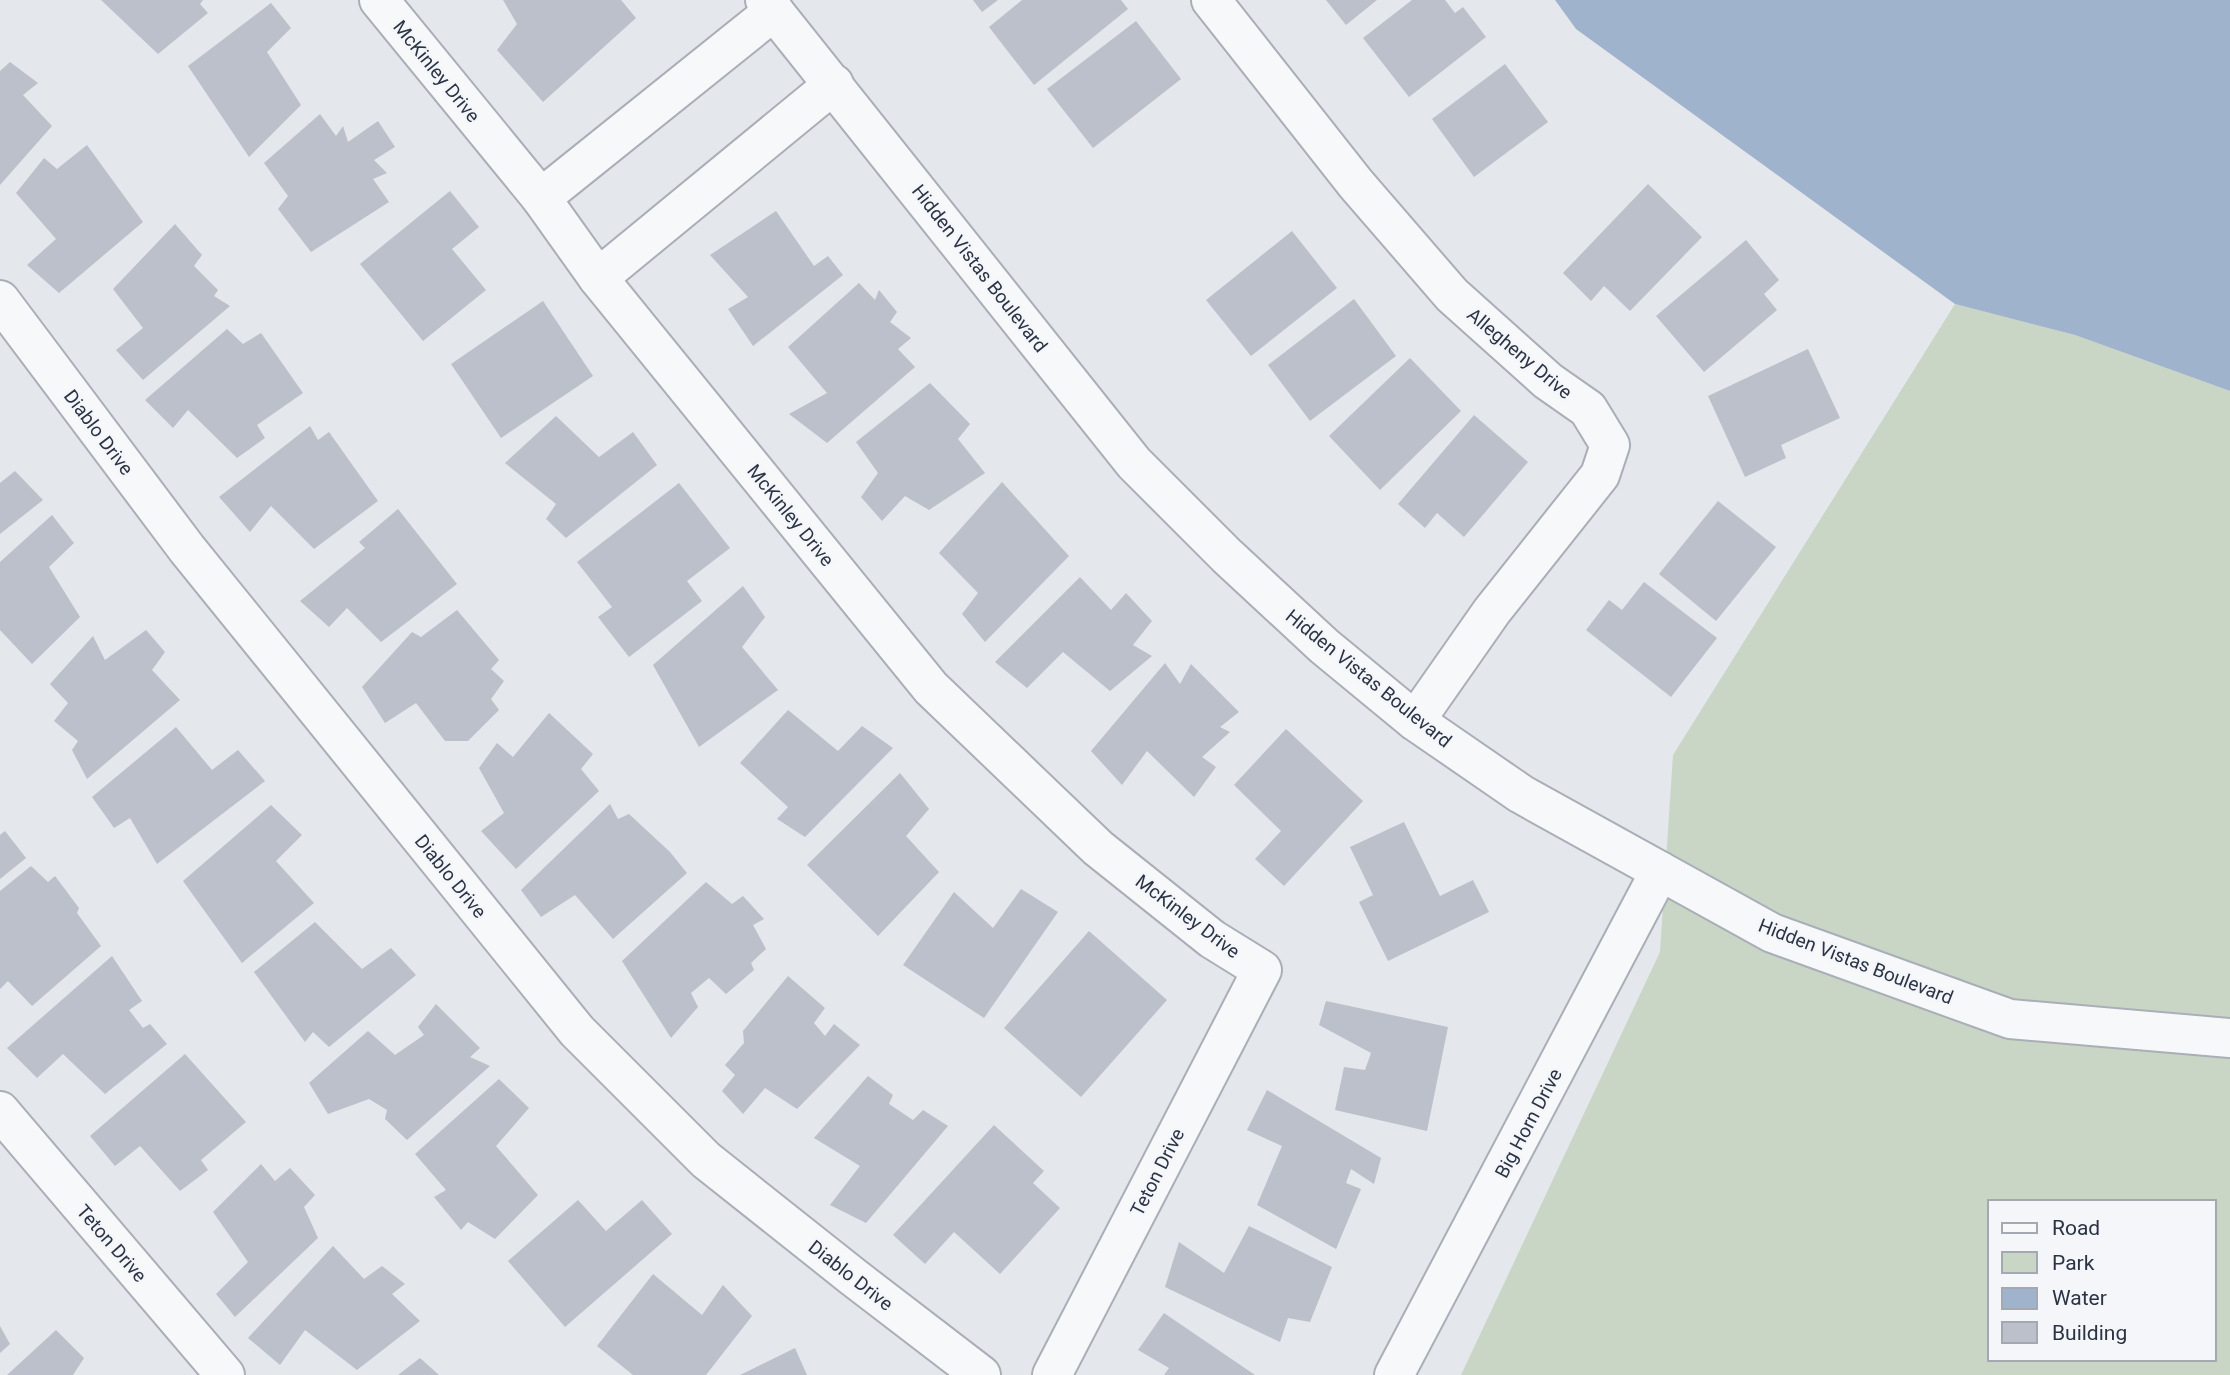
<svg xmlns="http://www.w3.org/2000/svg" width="2230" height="1375" font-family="Roboto,sans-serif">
  <rect width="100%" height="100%" fill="#e4e7ec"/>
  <path fill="#c9d6c5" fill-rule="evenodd" d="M1955,304L2075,335L2230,391V1375H1461L1660,952L1673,755ZM1990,1202H2214V1359H1990Z"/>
  <path fill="#9fb4cc" d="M1555,0H2230V391L2075,335L1955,304L1576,29Z"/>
  <g fill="#bbc0ca">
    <path d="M101,0H203L200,4L208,13L158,54Z"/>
    <path d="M503,0H621L636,18L543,102L497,50L517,24Z"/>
    <path d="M973,0H998L982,12Z"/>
    <path d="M1022,0H1121L1128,9L1034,85L989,27Z"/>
    <path d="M1326,0H1377L1346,25Z"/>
    <path d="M1412,0H1445L1455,13L1463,7L1486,37L1409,97L1363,38Z"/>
    <path d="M271,3L291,28L267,52L301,105L249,157L188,66Z"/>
    <path d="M1136,21L1181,79L1093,148L1047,89Z"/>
    <path d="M10,62L38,83L23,95L52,126L0,185V71Z"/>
    <path d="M1505,64L1548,122L1474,177L1432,119Z"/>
    <path d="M320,114L336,136L343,126L348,142L378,121L395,147L374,160L387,173L373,179L389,202L311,252L278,209L288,196L264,163Z"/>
    <path d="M87,145L143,222L59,293L27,265L56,239L16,193L44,158L57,169Z"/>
    <path d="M1648,184L1702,237L1630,311L1604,286L1591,301L1563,273Z"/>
    <path d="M450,191L479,227L452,249L486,290L423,341L360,264Z"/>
    <path d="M776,211L814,266L828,256L843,275L753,346L728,309L748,297L710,255Z"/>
    <path d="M175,224L202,255L194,266L218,290L214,296L230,306L143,380L116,350L143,328L113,289Z"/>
    <path d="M1292,231L1337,288L1251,356L1206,300Z"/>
    <path d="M1746,240L1779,280L1764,294L1777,310L1704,372L1656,316Z"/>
    <path d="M859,283L875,300L879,290L897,312L890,322L911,338L898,349L915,367L827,443L789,414L827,393L788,347Z"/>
    <path d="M1354,299L1396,356L1310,421L1268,365Z"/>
    <path d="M543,301L593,376L501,438L451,364Z"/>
    <path d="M227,329L243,344L261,333L303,393L257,425L265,438L237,458L188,410L173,428L145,400Z"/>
    <path d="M1808,349L1840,418L1781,445L1786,458L1745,477L1708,396Z"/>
    <path d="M1410,358L1461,411L1380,490L1329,436Z"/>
    <path d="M930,383L970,424L958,439L985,473L929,510L905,496L882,521L861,497L878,473L856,442Z"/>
    <path d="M1474,415L1528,462L1464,537L1437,513L1425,528L1398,504Z"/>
    <path d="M556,416L599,457L633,432L657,465L566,538L546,519L556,504L505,463Z"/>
    <path d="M310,426L318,440L329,432L378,501L314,549L271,506L250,532L219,497Z"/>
    <path d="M15,471L43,500L0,534V483Z"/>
    <path d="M1002,482L1069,556L985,642L962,614L978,593L939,553Z"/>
    <path d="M679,483L730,548L687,581L702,601L629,657L598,617L612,607L577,562Z"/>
    <path d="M1718,501L1776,547L1716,621L1659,574Z"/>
    <path d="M398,509L457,584L381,642L347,608L329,627L300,601L365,548L359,542Z"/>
    <path d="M52,515L74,543L49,567L80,617L32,664L0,630V562Z"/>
    <path d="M1080,577L1111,610L1126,593L1152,621L1133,645L1152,656L1110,691L1063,652L1027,688L995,662Z"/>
    <path d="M1644,582L1717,638L1671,697L1586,630L1609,600L1622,610Z"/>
    <path d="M743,586L765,617L742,647L778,690L699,747L653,665Z"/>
    <path d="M457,610L499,660L491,669L504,681L491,699L499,710L468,741H445L416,703L385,723L362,687L412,632L421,637Z"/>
    <path d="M146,630L165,652L152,670L180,700L87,779L72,750L78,741L54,721L68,703L50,684L93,636L105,660Z"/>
    <path d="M1165,663L1180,684L1191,664L1239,712L1220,727L1230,732L1202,757L1216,767L1194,797L1147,751L1122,785L1091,751Z"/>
    <path d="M788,710L838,751L862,726L893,748L805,837L777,819L788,807L740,763Z"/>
    <path d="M549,713L593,754L581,769L599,791L516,869L481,831L504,813L479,768L497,743L513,757Z"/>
    <path d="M176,727L212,770L238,750L265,781L157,864L130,818L114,828L92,797Z"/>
    <path d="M1286,729L1363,801L1284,886L1255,859L1281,831L1234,785Z"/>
    <path d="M900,773L929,809L906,836L939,872L878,936L807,865Z"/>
    <path d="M610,804L618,819L629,814L670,852L687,873L613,939L575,895L541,917L521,890Z"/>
    <path d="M271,805L302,835L276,861L314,903L242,963L183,881Z"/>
    <path d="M1404,822L1440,896L1473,880L1489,912L1388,961L1359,902L1373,895L1350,847Z"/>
    <path d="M5,831L26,858L0,879V835Z"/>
    <path d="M31,866L48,882L55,876L79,908L77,913L101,946L32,1006L8,981L0,989V891Z"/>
    <path d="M706,882L732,904L743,896L764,919L753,925L766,949L751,963L754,970L726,994L709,978L691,993L698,1007L671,1038L622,961Z"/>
    <path d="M1021,889L1058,912L984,1018L903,965L954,892L993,928Z"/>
    <path d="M315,922L362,969L391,948L416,975L329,1047L313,1032L305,1042L254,972Z"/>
    <path d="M1089,931L1167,1000L1081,1097L1004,1028Z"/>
    <path d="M112,956L142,1001L129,1010L143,1028L150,1024L167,1044L105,1094L63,1054L37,1078L7,1048Z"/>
    <path d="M788,976L825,1008L814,1023L825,1036L834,1024L860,1045L797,1109L765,1088L743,1114L722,1091L735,1075L725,1065L744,1043L743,1031Z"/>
    <path d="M1326,1001L1448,1027L1427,1131L1335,1110L1344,1067L1365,1070L1371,1053L1319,1025Z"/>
    <path d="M436,1004L480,1048L470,1057L490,1066L407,1140L385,1119L387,1110L369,1099L328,1114L309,1083L368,1031L395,1055L424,1035L418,1027Z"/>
    <path d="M185,1054L246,1122L201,1160L208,1170L180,1191L140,1146L115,1166L90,1136Z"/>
    <path d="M868,1076L893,1095L889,1104L913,1120L923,1110L948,1126L866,1223L830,1205L860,1166L814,1138Z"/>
    <path d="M499,1079L529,1108L496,1146L538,1195L495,1239L468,1222L461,1230L434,1197L446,1190L415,1154Z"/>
    <path d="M1267,1090L1381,1158L1374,1184L1351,1169L1346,1183L1361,1189L1336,1249L1257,1205L1282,1146L1247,1130Z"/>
    <path d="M994,1125L1044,1171L1033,1183L1060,1208L1000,1274L954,1232L925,1264L893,1235Z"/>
    <path d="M261,1164L275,1181L290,1168L315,1195L304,1207L318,1238L235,1317L216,1294L248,1262L213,1212Z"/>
    <path d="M578,1200L606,1231L642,1200L672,1234L565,1327L508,1261Z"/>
    <path d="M1249,1226L1332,1267L1310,1322L1288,1318L1280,1342L1165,1287L1179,1242L1224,1273Z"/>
    <path d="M333,1246L364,1279L382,1266L405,1284L392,1294L420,1321L357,1370L305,1330L280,1365L248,1338Z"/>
    <path d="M653,1274L702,1315L723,1285L752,1316L706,1375H633L597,1346Z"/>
    <path d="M1164,1313L1255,1375H1164L1169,1368L1138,1350Z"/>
    <path d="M0,1326L10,1344L0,1353Z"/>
    <path d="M56,1330L84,1358L73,1375H7Z"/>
    <path d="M795,1348L807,1375H740Z"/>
    <path d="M420,1358L439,1375H398Z"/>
  </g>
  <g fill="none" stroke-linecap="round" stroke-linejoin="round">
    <g stroke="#a9aeb7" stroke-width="42">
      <g id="minor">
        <path d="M379,0L541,198L598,278L931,688L1098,848L1212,939L1262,970L1052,1375"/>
        <path d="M1211,0L1356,184L1452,295L1548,381L1588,409L1610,445L1600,475L1492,611L1415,721"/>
        <path d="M541,198L774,11"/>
        <path d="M598,278L834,84"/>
        <path d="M0,300L187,549L577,1031L706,1160L852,1276L981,1375"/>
        <path d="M0,1111L225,1375"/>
        <path d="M1394,1375L1660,871"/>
      </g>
    </g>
    <g stroke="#a9aeb7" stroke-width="42">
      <path id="tertiary" d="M765,0L1134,463L1227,556L1324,646L1415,721L1521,794L1772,933L2010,1019L2230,1038"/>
    </g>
    <use href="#minor" stroke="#f7f8fa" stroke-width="38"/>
    <use href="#tertiary" stroke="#f7f8fa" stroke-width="38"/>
  </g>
  <g text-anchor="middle" stroke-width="5" stroke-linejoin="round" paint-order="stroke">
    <g font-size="19" fill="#2b3445" stroke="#f4f6f9">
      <text transform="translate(437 71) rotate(51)" y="7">McKinley Drive</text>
      <text transform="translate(980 268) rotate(52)" y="7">Hidden Vistas Boulevard</text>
      <text transform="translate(1520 353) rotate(40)" y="7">Allegheny Drive</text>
      <text transform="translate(99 432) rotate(53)" y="7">Diablo Drive</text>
      <text transform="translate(791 515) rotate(51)" y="7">McKinley Drive</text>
      <text transform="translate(1369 678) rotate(39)" y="7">Hidden Vistas Boulevard</text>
      <text transform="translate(451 876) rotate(51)" y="7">Diablo Drive</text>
      <text transform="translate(1188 916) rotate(37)" y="7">McKinley Drive</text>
      <text transform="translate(1856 961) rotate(21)" y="7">Hidden Vistas Boulevard</text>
      <text transform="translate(1528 1123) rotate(-62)" y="7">Big Horn Drive</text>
      <text transform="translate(1157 1172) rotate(-63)" y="7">Teton Drive</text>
      <text transform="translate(112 1243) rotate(49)" y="7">Teton Drive</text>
      <text transform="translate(851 1275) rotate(38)" y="7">Diablo Drive</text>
    </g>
  </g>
  <rect x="1988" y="1200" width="228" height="161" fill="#f4f6f9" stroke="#a4a8b1" stroke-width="2"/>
  <rect x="2002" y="1223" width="35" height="10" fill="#f7f8fa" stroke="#a4a8b1" stroke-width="2"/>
  <text x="2052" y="1235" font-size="21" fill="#2b3445">Road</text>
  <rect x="2002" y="1252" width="35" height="21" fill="#c9d6c5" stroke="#a4a8b1" stroke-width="2"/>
  <text x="2052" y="1270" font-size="21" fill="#2b3445">Park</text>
  <rect x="2002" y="1288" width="35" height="21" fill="#9fb4cc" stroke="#a4a8b1" stroke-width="2"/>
  <text x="2052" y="1305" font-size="21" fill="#2b3445">Water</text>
  <rect x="2002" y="1322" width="35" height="21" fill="#bbc0ca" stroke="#a4a8b1" stroke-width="2"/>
  <text x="2052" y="1340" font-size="21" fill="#2b3445">Building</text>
</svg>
